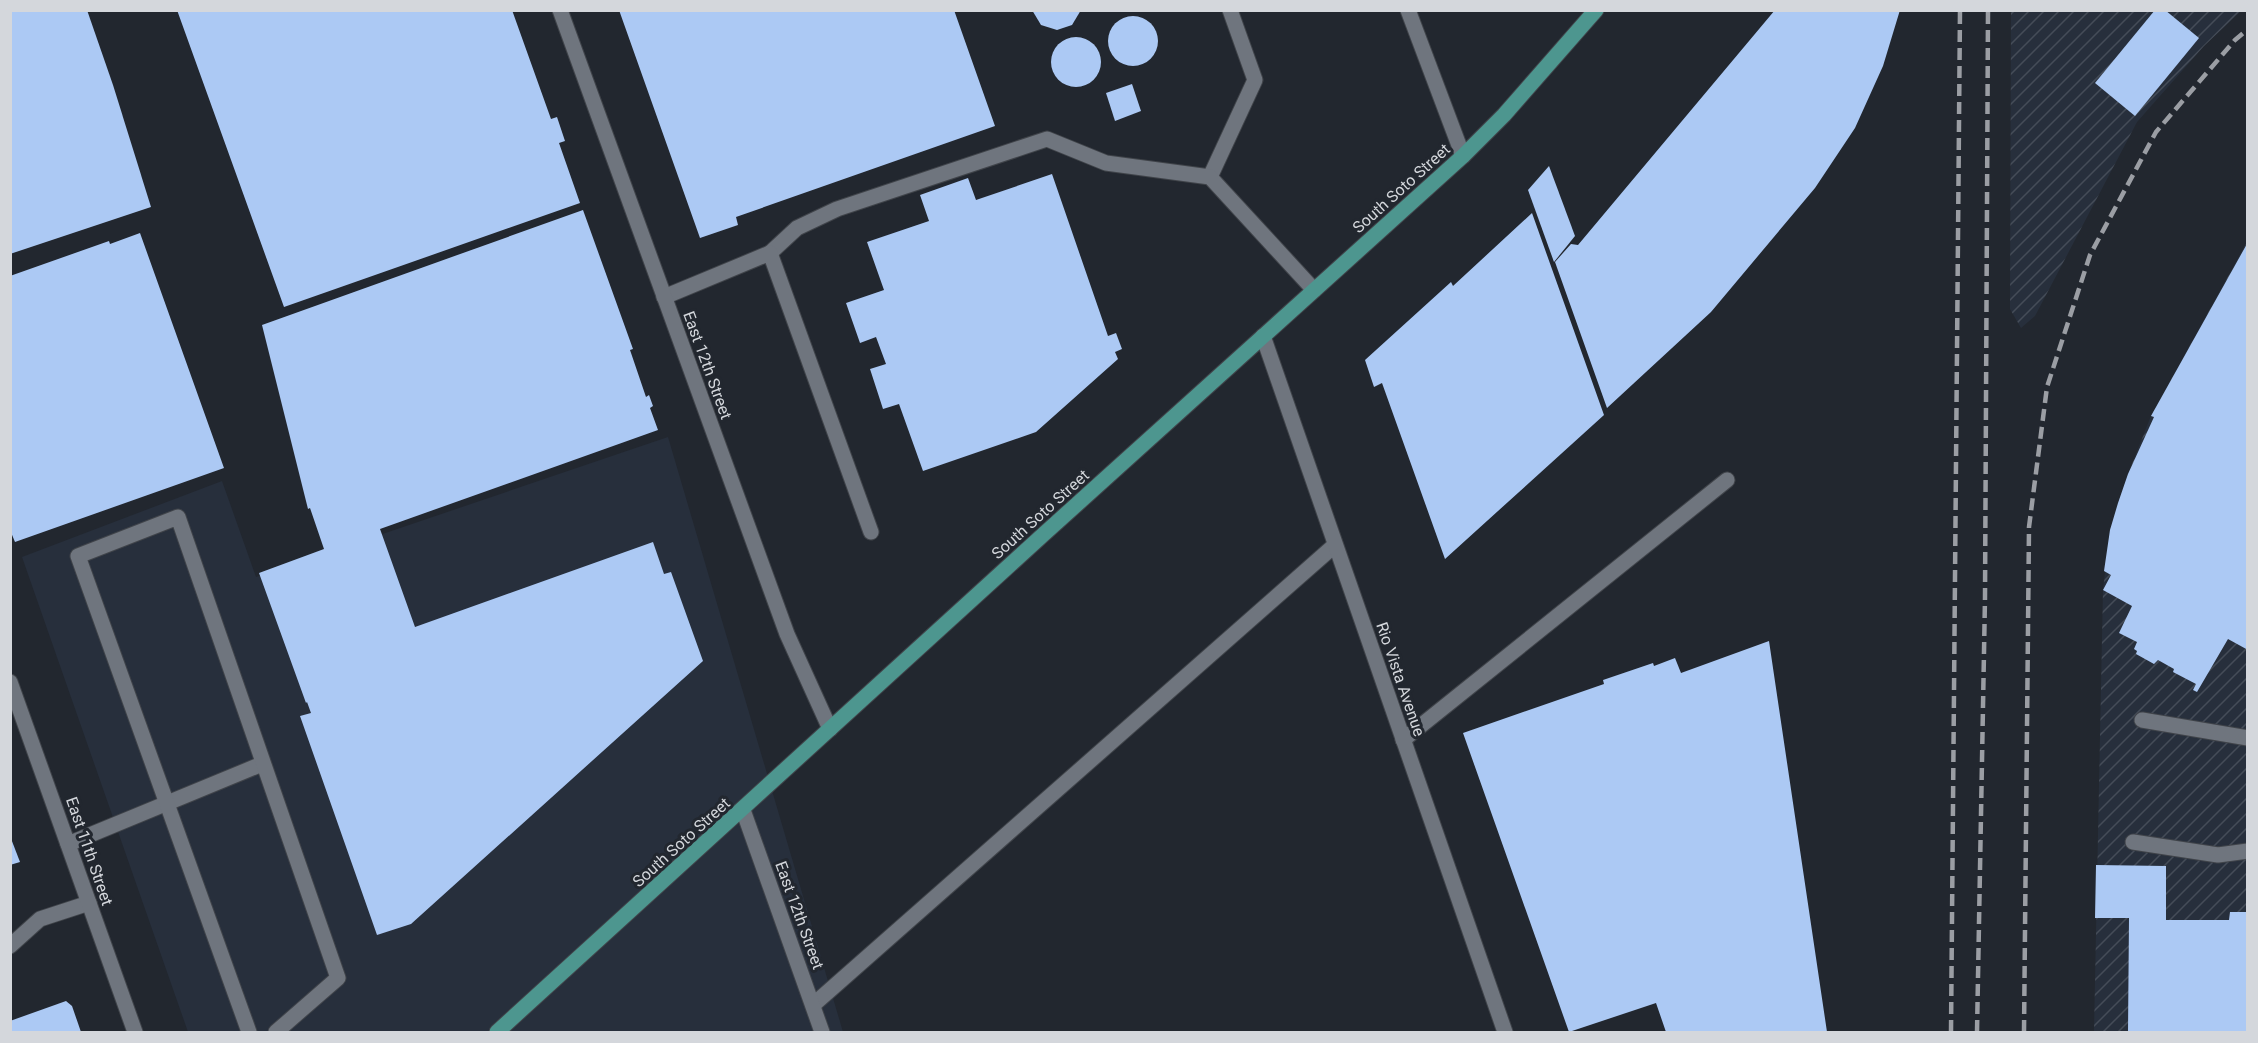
<svg xmlns="http://www.w3.org/2000/svg" width="2258" height="1043" font-family="Roboto,sans-serif">
  <defs>
    <pattern id="industrial-furrows" width="10" height="10" patternUnits="userSpaceOnUse" patternTransform="scale(1.5)"><rect width="10" height="10" fill="#272f3c"/><path d="M-1 1l2-2M0 10L10 0M9 11l2-2" fill="none" stroke="#454c58"/></pattern>
  </defs>
  <rect width="100%" height="100%" fill="#22272f"/>
  <path fill="#272f3c" d="M668,437L843,1032H188L22,557L222,481L256,577Z"/>
  <g fill="url(#industrial-furrows)">
    <path d="M2011,11H2241L2204,46L2137,122L2035,316L2021,328L2010,309Z"/>
    <path d="M2247,242V1032H2094L2103,590L2110,530L2128,474L2151,416Z"/>
  </g>
  <g fill="#acc9f4">
    <path d="M10,10H87L113,85L151,207L10,254Z"/>
    <path d="M177,10H512L551,119L557,117L565,141L559,143L580,203L284,307Z"/>
    <path d="M619,10H954L995,126L736,217L738,225L700,238Z"/>
    <path d="M1032,10H1081L1072,25L1057,30L1041,25Z"/>
    <path d="M1775,10H1900L1883,66L1855,128L1815,188L1711,312L1607,408L1555,262L1571,244L1578,245Z"/>
    <path d="M2155,10H2165L2199,38L2135,116L2095,83Z"/>
    <circle cx="1133" cy="41" r="25"/>
    <circle cx="1076" cy="62" r="25"/>
    <path d="M1132,84L1141,111L1115,121L1106,93Z"/>
    <path d="M1549,166L1575,236L1554,262L1528,190Z"/>
    <path d="M1052,174L1108,336L1116,333L1122,349L1115,352L1118,359L1036,432L923,471L899,404L883,409L870,369L886,364L876,337L860,343L846,303L884,290L867,242L929,221L920,195L968,178L976,200Z"/>
    <path d="M583,210L633,349L630,350L646,397L649,395L653,406L650,408L658,430L380,529L415,627L653,542L664,574L671,572L703,661L411,924L377,935L300,716L311,713L307,702L306,703L259,573L324,549L310,508L308,509L262,325Z"/>
    <path d="M1532,213L1604,415L1445,559L1382,383L1374,387L1365,360L1451,282L1453,286Z"/>
    <path d="M140,233L224,468L15,542L10,530V276L109,241L110,244Z"/>
    <path d="M2248,242V650L2228,639L2197,692L2193,690L2196,684L2173,672L2174,669L2158,660L2154,664L2136,654L2137,651L2134,649L2137,642L2119,633L2132,606L2103,590L2111,575L2104,571L2110,530L2118,503L2128,474L2154,417L2151,416Z"/>
    <path d="M1769,641L1827,1032H1666L1656,1003L1569,1032L1463,733L1604,684L1603,680L1653,663L1654,666L1675,658L1681,673Z"/>
    <path d="M10,836L20,862L10,865Z"/>
    <path d="M2096,865L2166,866V920H2229L2230,912H2248V1032H2128L2129,918H2095Z"/>
    <path d="M66,1001L72,1006L81,1032H10V1021Z"/>
  </g>
  <g fill="none" stroke-linecap="round" stroke-linejoin="round">
    <g stroke="#40444a" stroke-width="17">
      <g id="service">
        <path d="M1210,177L1255,80L1230,10"/>
        <path d="M770,253L797,228L837,209L1047,139L1106,163L1210,177L1314,290"/>
        <path d="M664,297L770,253L871,532"/>
        <path d="M2142,720L2248,738"/>
        <path d="M1403,740L1727,480"/>
        <path d="M2133,842L2218,855L2248,851"/>
        <path d="M68,844L262,764"/>
        <path d="M10,946L40,919L89,903"/>
        <path d="M813,1005L1335,545"/>
        <path d="M249,1032L78,556L178,517L338,978L276,1032"/>
      </g>
    </g>
    <g stroke="#40444a" stroke-width="17">
      <g id="minor">
        <path d="M560,10L787,634L830,729"/>
        <path d="M1408,10L1463,156"/>
        <path d="M1263,336L1505,1032"/>
        <path d="M10,682L135,1032"/>
        <path d="M743,810L822,1032"/>
      </g>
    </g>
    <g stroke="#40444a" stroke-width="17">
      <path id="primary" d="M497,1032L1045,533L1463,156L1504,115L1596,10"/>
    </g>
    <use href="#service" stroke="#6f757e" stroke-width="15"/>
    <use href="#minor" stroke="#6f757e" stroke-width="15"/>
    <use href="#primary" stroke="#4d968f" stroke-width="15"/>
    <g stroke="#9b9ea4" stroke-width="4.5" stroke-dasharray="12 6" stroke-linecap="butt">
      <path d="M1951,1032L1960,10"/>
      <path d="M1977,1032L1985,598L1988,10"/>
      <path d="M2024,1032L2029,527L2047,387L2090,255L2156,132L2235,40L2248,29"/>
    </g>
  </g>
  <g text-anchor="middle" stroke-width="6" stroke-linejoin="round" paint-order="stroke">
    <g font-size="16" fill="#d4d7dc" stroke="#22272f">
      <text transform="translate(1401 188) rotate(-42)" y="6">South Soto Street</text>
      <text transform="translate(708 365) rotate(70)" y="6">East 12th Street</text>
      <text transform="translate(1040 514) rotate(-42)" y="6">South Soto Street</text>
      <text transform="translate(1401 679) rotate(71)" y="6">Rio Vista Avenue</text>
      <text transform="translate(681 842) rotate(-42)" y="6">South Soto Street</text>
      <text transform="translate(90 851) rotate(71)" y="6">East 11th Street</text>
      <text transform="translate(800 915) rotate(70)" y="6">East 12th Street</text>
    </g>
  </g>
  <rect width="2258" height="1043" fill="none" stroke="#d4d7dc" stroke-width="24"/>
</svg>
